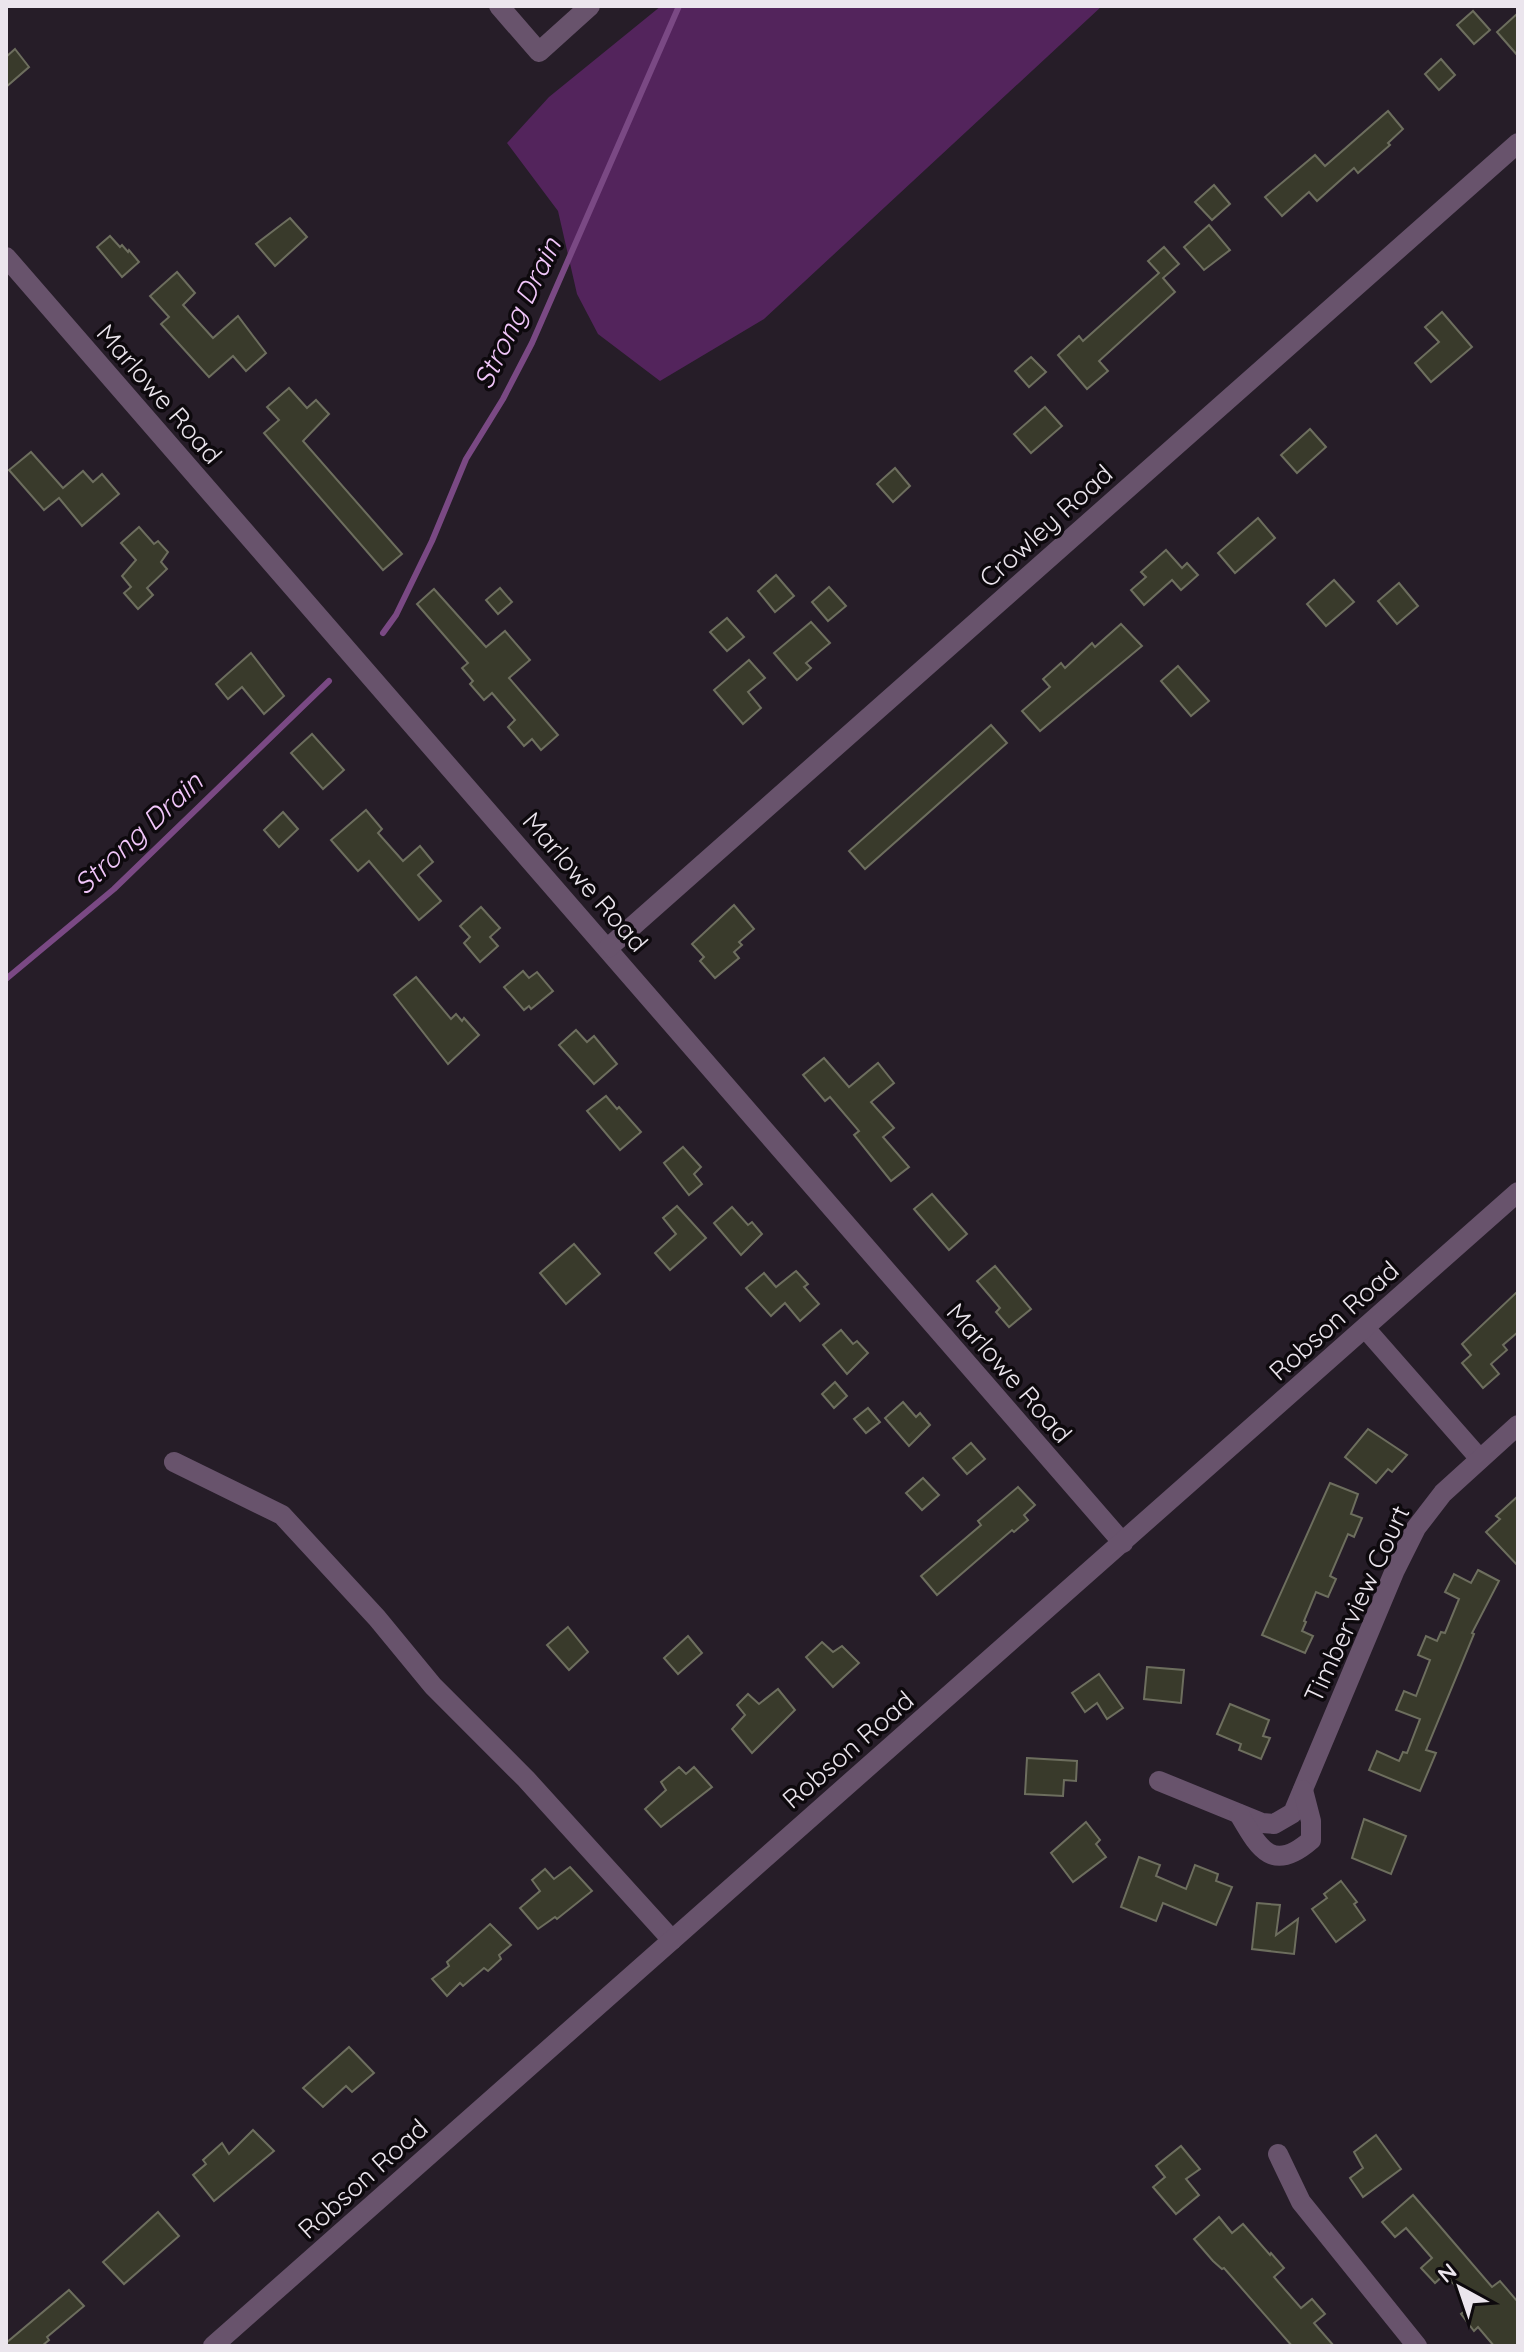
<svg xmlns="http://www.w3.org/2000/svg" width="1524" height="2352" font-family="Quicksand,sans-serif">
  <rect width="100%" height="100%" fill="#261d28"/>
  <path fill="#53245c" d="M661,6H1102L764,319L660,381L598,334L577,294L558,211L507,143L549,97Z"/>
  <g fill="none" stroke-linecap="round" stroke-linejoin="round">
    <g stroke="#7a4984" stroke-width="6">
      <path d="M383,633L396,615L432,541L466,459L503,399L532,343L679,6"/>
      <path d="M6,979L114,889L329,681"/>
    </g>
  </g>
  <g fill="#393a2b" stroke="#6d6e5e" stroke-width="2">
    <path d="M1473,11L1490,30L1474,44L1457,25Z"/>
    <path d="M1518,13V56L1497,32Z"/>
    <path d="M15,49L29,67L6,87V57Z"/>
    <path d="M1441,59L1455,75L1439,90L1425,74Z"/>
    <path d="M1388,111L1403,129L1388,143L1390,145L1358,173L1354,168L1317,201L1309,192L1282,216L1265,197L1315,155L1325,166Z"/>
    <path d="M1214,185L1230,204L1212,220L1195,202Z"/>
    <path d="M290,218L307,237L275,266L256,244Z"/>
    <path d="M1209,225L1230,250L1204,270L1184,247Z"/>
    <path d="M110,236L120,247L122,245L128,252L129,250L139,262L122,277L97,247Z"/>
    <path d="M1164,247L1179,264L1163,278L1175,292L1099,361L1108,371L1087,389L1058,355L1079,336L1083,341L1159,273L1148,261Z"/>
    <path d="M177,272L195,293L183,305L213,338L238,316L266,353L246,371L233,356L209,377L161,324L169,317L150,296Z"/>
    <path d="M1442,312L1472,347L1431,382L1415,363L1439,342L1425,327Z"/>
    <path d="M1031,357L1046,372L1029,387L1015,371Z"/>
    <path d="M289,388L307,408L316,400L329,414L303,441L402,554L383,570L264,433L279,420L267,407Z"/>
    <path d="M1045,407L1062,426L1031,453L1014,434Z"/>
    <path d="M1310,429L1326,447L1297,473L1281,455Z"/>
    <path d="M31,452L63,488L83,471L93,482L102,474L119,494L82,526L59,498L44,510L9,470Z"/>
    <path d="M895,468L910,486L893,502L877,484Z"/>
    <path d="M1258,518L1275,538L1235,573L1218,553Z"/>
    <path d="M139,527L154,544L158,541L168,552L161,562L167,569L147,588L153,595L138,609L124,593L131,587L122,576L136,560L121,543Z"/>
    <path d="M1166,550L1182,568L1187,563L1198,575L1181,590L1172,580L1144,605L1131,590L1146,577L1141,572Z"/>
    <path d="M776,575L794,596L775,612L758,591Z"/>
    <path d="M1334,580L1354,602L1326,626L1307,604Z"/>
    <path d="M1399,583L1418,606L1397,624L1378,601Z"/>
    <path d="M829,587L846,606L828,621L812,602Z"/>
    <path d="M500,588L512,602L498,614L486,600Z"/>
    <path d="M434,589L486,647L505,631L530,660L509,678L558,735L541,750L532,739L524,746L508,727L515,720L492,693L484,700L470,684L473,681L462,668L468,663L417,604Z"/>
    <path d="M727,618L744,637L727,651L710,632Z"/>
    <path d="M811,622L830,643L806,663L811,668L797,680L774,653Z"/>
    <path d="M1121,624L1142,646L1040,731L1022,711L1050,687L1043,679L1061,663L1065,668L1092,643L1095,647Z"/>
    <path d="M251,653L284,696L264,714L242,687L228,699L216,684Z"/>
    <path d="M749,660L765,678L748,692L761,708L743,724L714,690Z"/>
    <path d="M1178,666L1209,701L1191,716L1161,681Z"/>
    <path d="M991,725L1007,743L865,869L849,851Z"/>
    <path d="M312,734L344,770L323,789L291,753Z"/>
    <path d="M366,810L382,829L378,833L403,861L420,846L433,862L418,875L441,901L419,920L369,861L358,871L331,840Z"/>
    <path d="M283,812L298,829L279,847L264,830Z"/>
    <path d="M734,905L754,929L739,942L742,945L734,952L739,958L715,978L700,961L704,957L692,944Z"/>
    <path d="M481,907L500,928L490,937L498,946L480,962L464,943L470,937L460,926Z"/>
    <path d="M523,971L529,978L537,972L553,991L531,1009L529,1006L524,1010L504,987Z"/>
    <path d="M416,977L451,1019L456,1014L462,1021L464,1018L479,1035L448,1064L394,995Z"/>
    <path d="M576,1030L587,1042L594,1036L617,1064L594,1084L559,1045Z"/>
    <path d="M824,1058L849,1087L878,1063L894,1083L871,1102L894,1128L883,1137L909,1167L891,1181L854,1135L859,1131L830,1097L825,1101L803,1075Z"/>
    <path d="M606,1096L617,1109L619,1107L641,1132L620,1150L587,1111Z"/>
    <path d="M683,1147L701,1167L694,1174L702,1184L689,1195L664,1163Z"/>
    <path d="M932,1194L967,1234L949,1250L914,1209Z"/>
    <path d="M677,1206L706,1238L670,1270L655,1253L676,1234L663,1218Z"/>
    <path d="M732,1207L748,1225L752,1222L762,1234L741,1255L714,1223Z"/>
    <path d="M574,1244L600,1274L566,1304L540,1273Z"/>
    <path d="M995,1266L1031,1309L1009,1327L996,1312L1000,1308L977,1281Z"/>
    <path d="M796,1271L808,1284L804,1287L819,1304L800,1321L785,1303L771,1316L746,1288L764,1273L776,1287Z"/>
    <path d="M1518,1291V1332L1503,1345L1507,1350L1491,1364L1499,1374L1483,1388L1462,1363L1471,1355L1462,1344Z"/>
    <path d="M841,1330L853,1344L857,1341L868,1353L847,1374L823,1345Z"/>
    <path d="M835,1382L847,1396L834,1408L822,1394Z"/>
    <path d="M903,1402L916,1417L920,1413L930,1425L909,1446L885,1418Z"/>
    <path d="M868,1408L880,1422L866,1433L854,1419Z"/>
    <path d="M1368,1429L1407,1455L1392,1472L1388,1469L1376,1483L1345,1457Z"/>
    <path d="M971,1443L985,1459L967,1474L953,1458Z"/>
    <path d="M923,1478L939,1495L922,1510L906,1493Z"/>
    <path d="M1330,1483L1358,1494L1351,1514L1362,1518L1354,1537L1348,1534L1330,1576L1336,1579L1328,1597L1316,1592L1304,1621L1306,1622L1302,1631L1313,1636L1305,1653L1262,1635Z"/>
    <path d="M1018,1487L1035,1505L1024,1515L1028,1520L1014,1532L1012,1530L937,1595L921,1576L981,1525L978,1521Z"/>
    <path d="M1518,1496V1566L1486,1532L1500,1519L1496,1516Z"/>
    <path d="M1478,1570L1499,1581L1472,1633L1474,1634L1426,1750L1436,1753L1420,1791L1369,1770L1377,1751L1399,1761L1403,1752L1407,1753L1420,1719L1396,1710L1404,1691L1416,1696L1430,1660L1418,1655L1426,1636L1437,1641L1441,1632L1445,1633L1459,1599L1445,1592L1454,1574L1471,1583Z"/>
    <path d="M568,1627L588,1652L569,1670L547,1645Z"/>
    <path d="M688,1636L702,1653L678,1674L664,1658Z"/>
    <path d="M822,1642L833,1652L842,1646L859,1663L833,1687L806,1657Z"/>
    <path d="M1147,1667L1184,1670L1181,1703L1144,1699Z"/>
    <path d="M1099,1674L1123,1708L1107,1719L1097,1703L1085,1712L1072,1693Z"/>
    <path d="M778,1689L795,1710L752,1753L732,1729L745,1715L737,1705L748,1694L759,1704Z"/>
    <path d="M1230,1704L1269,1720L1263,1736L1270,1738L1261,1759L1239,1750L1241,1744L1217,1734Z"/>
    <path d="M1027,1758L1077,1761L1076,1781L1064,1780L1063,1796L1025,1794Z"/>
    <path d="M679,1767L686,1774L694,1767L712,1787L661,1827L645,1809L666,1790L661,1782Z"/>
    <path d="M1364,1819L1406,1836L1391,1874L1352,1858Z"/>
    <path d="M1086,1822L1100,1840L1096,1844L1106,1857L1073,1882L1051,1853Z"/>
    <path d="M1139,1857L1160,1865L1156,1876L1186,1889L1195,1865L1218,1874L1216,1881L1232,1887L1216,1925L1163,1903L1156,1921L1121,1907Z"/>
    <path d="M570,1867L592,1891L557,1919L555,1917L538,1929L520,1908L540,1891L532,1880L545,1869L554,1879Z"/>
    <path d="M1341,1881L1357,1902L1354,1904L1365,1920L1336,1942L1312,1909L1327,1898L1324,1894Z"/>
    <path d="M1257,1903L1280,1905L1276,1935L1298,1919L1294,1954L1252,1949Z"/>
    <path d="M490,1924L511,1945L499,1955L501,1959L488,1971L484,1968L463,1986L460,1983L447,1996L432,1979L449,1966L447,1962Z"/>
    <path d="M349,2047L374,2073L352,2092L346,2086L323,2107L303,2088Z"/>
    <path d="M253,2130L274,2151L214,2201L193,2175L206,2164L203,2160L222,2143L229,2154Z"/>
    <path d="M1376,2135L1401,2169L1363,2197L1350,2178L1363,2168L1354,2152Z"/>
    <path d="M1181,2146L1200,2169L1186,2179L1199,2195L1176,2214L1153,2187L1165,2177L1156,2166Z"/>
    <path d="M1413,2195L1492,2287L1500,2281L1518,2302V2346H1494L1478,2327L1474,2331L1461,2314L1472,2305L1445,2274L1435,2283L1421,2268L1432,2258L1406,2228L1395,2237L1382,2222Z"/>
    <path d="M158,2212L179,2236L124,2284L103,2262Z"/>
    <path d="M1219,2217L1232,2233L1243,2224L1270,2255L1271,2253L1284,2268L1274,2277L1301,2308L1312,2299L1325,2314L1314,2323L1334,2346H1292L1224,2268L1222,2269L1213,2261L1194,2239Z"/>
    <path d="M69,2290L84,2306L47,2337L49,2340L42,2346H6V2343Z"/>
  </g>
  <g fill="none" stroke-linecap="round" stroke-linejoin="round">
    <g stroke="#68536c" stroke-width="20">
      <path d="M499,6L539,52L590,6"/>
      <path d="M6,257L1123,1543"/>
      <path d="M608,948L1518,143"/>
      <path d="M1365,1328L1480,1459"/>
      <path d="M174,1462L282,1515L377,1618L433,1686L526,1779L672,1940"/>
      <path d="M1159,1781L1262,1823L1274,1824L1293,1813L1395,1570L1416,1528L1443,1493L1518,1425"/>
      <path d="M1239,1814C1259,1848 1272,1874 1311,1840V1821L1303,1790"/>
      <path d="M1278,2154L1301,2202L1417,2346"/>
      <path d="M213,2346L1518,1192"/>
    </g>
  </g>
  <g text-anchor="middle" stroke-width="7" stroke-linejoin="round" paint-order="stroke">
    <g font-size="26" fill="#ebe5ed" stroke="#0d090d">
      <text transform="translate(159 394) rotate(49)" y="9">Marlowe Road</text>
      <text transform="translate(1046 526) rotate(-42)" y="9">Crowley Road</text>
      <text transform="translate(585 882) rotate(49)" y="9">Marlowe Road</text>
      <text transform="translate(1334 1321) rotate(-42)" y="9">Robson Road</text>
      <text transform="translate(1009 1373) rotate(49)" y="9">Marlowe Road</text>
      <text transform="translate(1357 1604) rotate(-65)" y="9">Timberview Court</text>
      <text transform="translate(848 1750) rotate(-41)" y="9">Robson Road</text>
      <text transform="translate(363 2179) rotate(-42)" y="9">Robson Road</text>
    </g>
    <g font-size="28" font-style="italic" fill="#f2c7fb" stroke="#0d090d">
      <text transform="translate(517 313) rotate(-64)" y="10">Strong Drain</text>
      <text transform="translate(138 833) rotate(-43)" y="10">Strong Drain</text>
    </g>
  </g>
  <rect width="1524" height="2352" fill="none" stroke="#ebe5ed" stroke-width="16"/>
  <g transform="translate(1460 2288) rotate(320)" stroke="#0d090d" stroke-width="6" paint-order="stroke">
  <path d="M0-6L14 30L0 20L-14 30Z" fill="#ebe5ed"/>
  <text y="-12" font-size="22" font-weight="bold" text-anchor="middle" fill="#ebe5ed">N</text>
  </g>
</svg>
